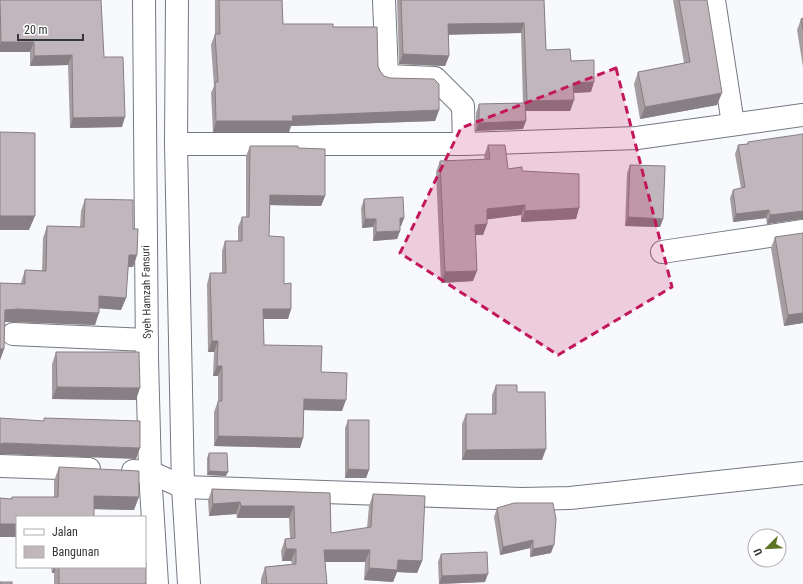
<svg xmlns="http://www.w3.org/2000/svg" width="803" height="584" font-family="'Roboto Condensed',sans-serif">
  <rect width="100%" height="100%" fill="#f8f9fd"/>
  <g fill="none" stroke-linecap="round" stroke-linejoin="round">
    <g stroke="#747881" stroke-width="24">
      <g id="minor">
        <path d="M384,0L387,76L435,78L463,106L464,144L637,138L803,115"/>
        <path d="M714,0L733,124"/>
        <path d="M176,144H464"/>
        <path d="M662,252L803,231"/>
        <path d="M13,334L147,340"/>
        <path d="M0,466L89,469"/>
        <path d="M133,471L150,472L183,487L521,499L570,498L803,473"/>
      </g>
    </g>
    <g stroke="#747881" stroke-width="24">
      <g id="major">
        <path d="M144,0L147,359L150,472L157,584"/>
        <path d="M177,0L176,144L183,487L189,584"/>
      </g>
    </g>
    <use href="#minor" stroke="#fff" stroke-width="22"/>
    <use href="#major" stroke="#fff" stroke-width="22"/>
  </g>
  <g fill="#a69da1">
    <path d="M0,0L104,57L122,127L70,128L68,65L30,66V52H0Z"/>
    <path d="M215,0H282L283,24L333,27L378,66L380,71L384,76L439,110L435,121L291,126L289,132H213L211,93L214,86L211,45L215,34Z"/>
    <path d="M397,0H544L546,50L571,61L591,92L574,93V100L570,111H526L523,129L476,131V113L479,104L523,103L521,33L448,34L449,56L445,66L399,64Z"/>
    <path d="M673,0H707L717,105L640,119L634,84L638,72L684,63Z"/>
    <path d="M803,18V67L797,30L801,19Z"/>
    <path d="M748,142L801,219L767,224L766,218L733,222L730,198L733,190L741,188L735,154L738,145L747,144Z"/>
    <path d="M488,145L508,169L522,171L579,208L576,219L521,222V215L487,219V224L483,235H476L473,281L441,283L436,172L440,161L485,160L484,156Z"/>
    <path d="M250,146L298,148L325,196L321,206L270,205L269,236L284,284L291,309L288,319H263L264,345L321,372L342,411L304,410L303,438L300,448L214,446V412L218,401V376H213L214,352H208L207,284L210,273H222V251L225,241H238V227L242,217H246V156Z"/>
    <path d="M630,165L663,219L660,227L625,226L627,173Z"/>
    <path d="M85,199L133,229L137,255L133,267H128L126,298L121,310L99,308L95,325L14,322H5L4,349L0,360V283H21L25,270L42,271L43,238L47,226L80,227L81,211Z"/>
    <path d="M364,199L404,218L401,226H400V231L397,239L373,241V227L362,228L361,208Z"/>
    <path d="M775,237L803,323L784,326L771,248Z"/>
    <path d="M56,352L136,400L52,399V364Z"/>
    <path d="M496,385L517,392L542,460H462V424L466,414H492V395Z"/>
    <path d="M348,420L369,470L366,478H345V428Z"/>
    <path d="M209,453L226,476L207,475V458Z"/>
    <path d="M59,467L134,510L94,509L17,517V537H0V498L11,499L12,497H54V481Z"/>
    <path d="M212,489L330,493L331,533L367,528L369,506L373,494L422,561L417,573L397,572L393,582L364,580L365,562H325L327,584H261V579L265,567L292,564L291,561H282L281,551L285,539L290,538L289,518H237L236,514L209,516L208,500Z"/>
    <path d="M497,508L551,553L530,557V548L500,555L494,517Z"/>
    <path d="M441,554L485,582L439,584L438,562Z"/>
    <path d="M51,567H145L146,584H54V573H52Z"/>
  </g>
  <g fill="#877f83">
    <path d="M524,23L521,33L444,35L448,24Z"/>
    <path d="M1,42H34L30,52H0V45Z"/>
    <path d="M403,54L449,56L445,66L399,64Z"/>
    <path d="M72,55L68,65L30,66L34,56Z"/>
    <path d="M594,82L591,92L570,93L573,83Z"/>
    <path d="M722,93L717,105L640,119L645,107Z"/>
    <path d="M574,100L570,111H524L527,101Z"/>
    <path d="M439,110L435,121L291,126L289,132H213L216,121L292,116Z"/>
    <path d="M125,117L122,127L70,128L73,118Z"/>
    <path d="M526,121L523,129L476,131L479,123Z"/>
    <path d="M270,195L325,196L321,206L266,205Z"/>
    <path d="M525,205L521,215L483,220L487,209Z"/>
    <path d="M579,208L576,219L521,222L525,211Z"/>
    <path d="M769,210L766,218L733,222L736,214Z"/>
    <path d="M803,211V219L767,224L770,215Z"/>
    <path d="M0,216H35L29,230H0Z"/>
    <path d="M628,217L663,219L660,227L625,226Z"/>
    <path d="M400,218H404L401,226H397Z"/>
    <path d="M365,219H376L373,227L362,228Z"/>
    <path d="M487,224L483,235H471L475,225Z"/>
    <path d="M400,231L397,239L373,241L376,232Z"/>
    <path d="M129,255H137L133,267H124Z"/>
    <path d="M477,271L473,281L441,283L445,272Z"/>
    <path d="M99,296L126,298L121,310L95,308Z"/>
    <path d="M18,309L99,313L95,325L14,322H1L5,310Z"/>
    <path d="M263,309H291L288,319H259Z"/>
    <path d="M803,313V323L784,326L788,315Z"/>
    <path d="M212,341H218L214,352H208Z"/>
    <path d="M0,349H4L0,360Z"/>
    <path d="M217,366H222L218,376H213Z"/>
    <path d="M57,387L140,388L136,400L52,399Z"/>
    <path d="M304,399L346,400L342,411L300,410Z"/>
    <path d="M218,436L303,438L300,448L214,446Z"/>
    <path d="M4,443L140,448L136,459L0,454V444Z"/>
    <path d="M546,449L542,460H462L466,450Z"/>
    <path d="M348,469L369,470L366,478H345Z"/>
    <path d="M209,471L228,472L226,476L207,475Z"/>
    <path d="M94,496L139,497L134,510L89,509Z"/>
    <path d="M240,502L236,514L209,516L213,504Z"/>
    <path d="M241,506H294L289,518H237Z"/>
    <rect x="0" y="524" width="17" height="13"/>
    <path d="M533,540L530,548L500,555L503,547Z"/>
    <path d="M554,545L551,553L530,557L533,549Z"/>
    <path d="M286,549H296L291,561H282Z"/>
    <path d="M324,550H370L365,562H319Z"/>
    <path d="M398,560L422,561L417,573L397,572L393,582L364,580L369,568Z"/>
    <path d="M54,567H56L54,573H52Z"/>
    <path d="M488,574L485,582L439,584L442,576Z"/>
  </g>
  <g fill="#c1b6bb" stroke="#877f83">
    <path d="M0,0H101L104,57H123L125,117L73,118L72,55L34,56V42H1Z"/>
    <path d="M219,0H282L283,24H333V27H377L378,66L380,71L384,76L390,78L434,79L439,84V110L292,116L293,121H216L215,82H218L215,34H220Z"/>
    <path d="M401,0H544L546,50L570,49L571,61L594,60V82L573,83L574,100L527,101L524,23L448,24L449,56L403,54Z"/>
    <path d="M679,0H707L722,93L645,107L638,72L690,62Z"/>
    <path d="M803,18V30L801,19Z"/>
    <path d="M525,103L526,121L479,123V104Z"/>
    <path d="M0,132L35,133V216H0Z"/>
    <path d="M803,134V211L770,215L769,210L736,214L733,190L745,187L738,145L748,144V142Z"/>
    <path d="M488,145H505L508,169L522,167V171L579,174V208L525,211V205L487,209V224L475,225L477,271L445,272L440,161L490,159Z"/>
    <path d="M250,146H298V148L325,149V196L270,195L269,236L284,237V284L291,283V309H263L264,345L322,346L321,372L347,373L346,400L304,399L303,438L218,436V401H222V366H217L218,341H212L210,273H226L225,241H242V217H249Z"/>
    <path d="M630,165L665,166L663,219L628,217Z"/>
    <path d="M403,197L404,218H400V231L376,232V219H365L364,199Z"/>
    <path d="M85,199L133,200V229H138L137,255H129L126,298L99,296V313L18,309L5,310L4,349H0V283L25,284V270L46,271L47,226L84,227Z"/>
    <path d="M803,233V313L788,315L775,237Z"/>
    <path d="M56,352H139L140,388L57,387Z"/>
    <path d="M496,385H517V392H545L546,449L466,450V414H496Z"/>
    <path d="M0,418L44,421V418L140,421V448L4,443L0,444Z"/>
    <path d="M348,420H369V470L348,469Z"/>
    <path d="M209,453H227L228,472L209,471Z"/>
    <path d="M59,467L139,471V497L94,496V517H17V524H0V498L12,499V497H58Z"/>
    <path d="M212,489L330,493L331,533L371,527L373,494L425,496L422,561L398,560L397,570L369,568L370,550H324L327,584H267L265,567L296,564V549H286L285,539L295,538L294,506H241L240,502L213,504Z"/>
    <path d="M514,503H553L556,519L554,545L533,549V540L503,547L497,508Z"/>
    <path d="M487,552L488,574L442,576L441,554Z"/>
    <path d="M145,563H146V584H59V567H145Z"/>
    <rect x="0" y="582" width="12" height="2"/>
  </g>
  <path fill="#c2185b" fill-opacity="0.2" stroke="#c2185b" stroke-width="3" stroke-dasharray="8 5" stroke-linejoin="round" d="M616,68L672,287L558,355L400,253L461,128Z"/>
  <g text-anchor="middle" stroke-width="3.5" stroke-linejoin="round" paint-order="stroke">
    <g font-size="11" fill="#333538" stroke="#fff">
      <text transform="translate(146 292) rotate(-91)" y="4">Syeh Hamzah Fansuri</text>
    </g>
  </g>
  <rect x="16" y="516" width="130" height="52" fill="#ffffff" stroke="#adaeaf"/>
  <rect x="24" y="529" width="20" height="6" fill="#ffffff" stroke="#adaeaf"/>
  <text x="52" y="536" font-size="12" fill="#333538">Jalan</text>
  <rect x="24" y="546" width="20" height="12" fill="#c1b6bb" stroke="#adaeaf"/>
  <text x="52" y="556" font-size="12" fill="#333538">Bangunan</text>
  <g transform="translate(767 548) rotate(246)"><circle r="19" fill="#ffffff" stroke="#adaeaf"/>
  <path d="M0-3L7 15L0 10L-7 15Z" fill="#5c7426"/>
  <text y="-6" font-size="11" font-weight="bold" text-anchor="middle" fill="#333538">U</text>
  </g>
  <path d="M18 34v6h65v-6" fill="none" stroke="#333538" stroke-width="2"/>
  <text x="24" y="34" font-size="12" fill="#333538" stroke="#ffffff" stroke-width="3" paint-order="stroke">20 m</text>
</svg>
